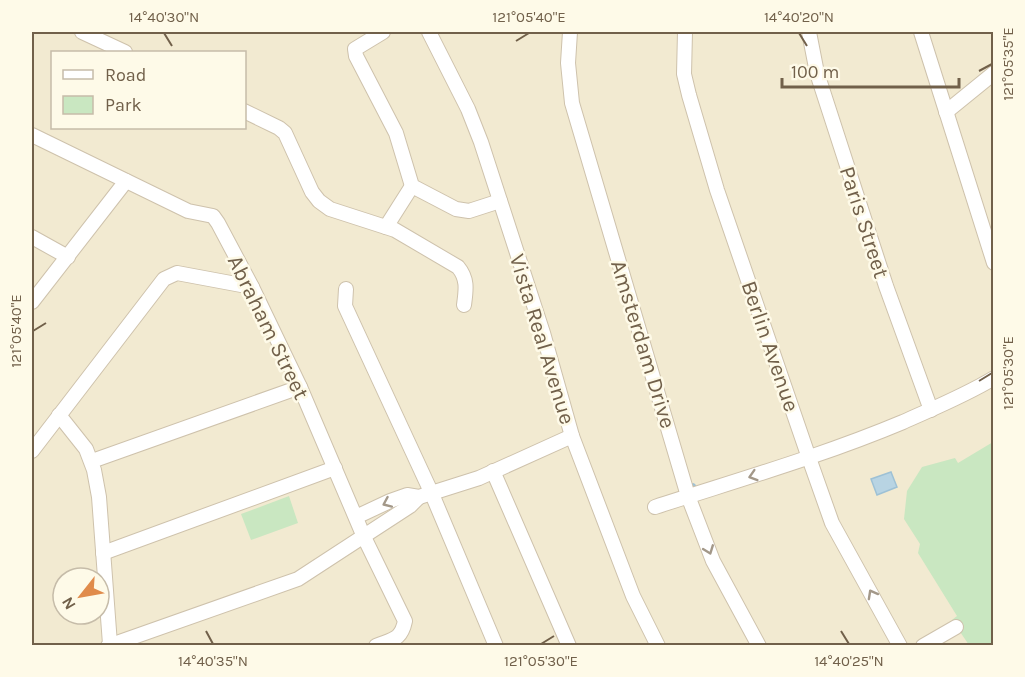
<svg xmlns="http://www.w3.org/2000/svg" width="1025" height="677" font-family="Karla,sans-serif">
  <rect width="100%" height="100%" fill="#fbf6e2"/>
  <path fill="#f2ead1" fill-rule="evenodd" d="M32,32H993V645H32ZM52,52H244V128H52ZM63,578H99V614H63Z"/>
  <g fill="#c9e7c1">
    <path d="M993,442V645H969L952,620L957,616L918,553L920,544L904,519L907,491L922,467L955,458L958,463Z"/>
    <path d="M289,496L298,523L251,540L241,514Z"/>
  </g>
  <path fill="#b8d4e3" stroke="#9ec1d5" stroke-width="1.5" d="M891,472L897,487L877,495L871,479Z"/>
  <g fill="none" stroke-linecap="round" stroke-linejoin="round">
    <path stroke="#9ec1d5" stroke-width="4" d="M693,485L695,487"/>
    <g stroke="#cec2ac" stroke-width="16">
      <g id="minor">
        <path d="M82,32L125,52"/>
        <path d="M383,32L355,49L356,56L396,133L412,186L456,209L469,211L500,201"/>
        <path d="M429,32L468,109L481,142L543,333L572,436L633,596L658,646"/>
        <path d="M570,32L568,63L572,103L688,496L713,561L759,646"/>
        <path d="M685,32L684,74L689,95L717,190L809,458L832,523L900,646"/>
        <path d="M809,32L817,73L886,286L931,410"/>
        <path d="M921,32L994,263"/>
        <path d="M244,111L279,128L285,133L312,192L319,201L330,209L395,230L458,267C468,279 466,290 464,305"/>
        <path d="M946,112L994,73"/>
        <path d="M32,135L188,211L213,216L218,223L252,287L300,387L364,537L405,621C401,640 393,639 376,646"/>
        <path d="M386,227L412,186"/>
        <path d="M32,237L68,257"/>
        <path d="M346,289L345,306L432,494L496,646"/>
        <path d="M32,302L126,181"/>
        <path d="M59,415L86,449L94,470L99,497L110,644"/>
        <path d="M32,451L164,279L177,273L252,287"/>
        <path d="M92,461L300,387"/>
        <path d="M493,471L569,646"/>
        <path d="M655,507C738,480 822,456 903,422C934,408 964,396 994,378"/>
        <path d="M356,517L390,501L407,495L419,497L479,478L572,436"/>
        <path d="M103,553L335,468"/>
        <path d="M108,646L298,579L410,506L419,497"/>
        <path d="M923,646L956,627"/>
      </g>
    </g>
    <use href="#minor" stroke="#fff" stroke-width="14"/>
  </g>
  <defs><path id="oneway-chevron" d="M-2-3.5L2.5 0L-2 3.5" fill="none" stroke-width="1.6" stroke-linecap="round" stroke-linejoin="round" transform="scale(1.5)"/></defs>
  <g stroke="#a39889">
    <use href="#oneway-chevron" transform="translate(753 476) rotate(163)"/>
    <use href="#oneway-chevron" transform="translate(387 503) rotate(156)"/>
    <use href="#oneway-chevron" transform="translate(709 550) rotate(69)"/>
    <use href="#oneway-chevron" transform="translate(872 594) rotate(-119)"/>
  </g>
  <path fill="none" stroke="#71604a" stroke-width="2" d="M164,33L172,46M799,33L807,46M516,41L529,33M979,71L992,64M33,331L46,323M979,381L992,373M206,631L213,644M841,631L849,644M541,644L554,636"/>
  <g text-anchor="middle" stroke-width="5" stroke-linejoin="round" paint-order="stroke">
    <g font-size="22" fill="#71604a" stroke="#fefae8">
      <text transform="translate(865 222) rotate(72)" y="8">Paris Street</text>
      <text transform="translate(269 327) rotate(64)" y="8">Abraham Street</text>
      <text transform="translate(543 339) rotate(73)" y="8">Vista Real Avenue</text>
      <text transform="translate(644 344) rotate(73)" y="8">Amsterdam Drive</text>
      <text transform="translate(771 346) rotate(71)" y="8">Berlin Avenue</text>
    </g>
  </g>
  <rect width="1025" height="677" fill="none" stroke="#fefae8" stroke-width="66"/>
  <rect x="51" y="51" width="195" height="78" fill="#fefae8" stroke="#c6bca9" stroke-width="1.5"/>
  <rect x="63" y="70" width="30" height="9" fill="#ffffff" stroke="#c6bca9" stroke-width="1.5"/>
  <text x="105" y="81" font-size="18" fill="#71604a">Road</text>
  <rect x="63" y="96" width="30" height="18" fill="#c9e7c1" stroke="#c6bca9" stroke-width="1.5"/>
  <text x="105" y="111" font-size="18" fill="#71604a">Park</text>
  <g transform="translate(81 596) rotate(239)"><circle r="28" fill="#fefae8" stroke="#c6bca9" stroke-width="1.5"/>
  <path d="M0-4.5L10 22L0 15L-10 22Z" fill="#e08b4b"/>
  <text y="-9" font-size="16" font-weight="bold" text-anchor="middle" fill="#71604a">N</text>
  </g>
  <path d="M782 78v9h177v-9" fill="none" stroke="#71604a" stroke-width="3"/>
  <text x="791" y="78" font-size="18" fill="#71604a" stroke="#fefae8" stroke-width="4.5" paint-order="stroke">100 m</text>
  <rect x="33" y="33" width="959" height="611" fill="none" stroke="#71604a" stroke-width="2"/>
  <g font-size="15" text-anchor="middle" fill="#71604a">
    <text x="164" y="22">14°40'30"N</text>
    <text x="529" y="22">121°05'40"E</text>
    <text x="799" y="22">14°40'20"N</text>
    <text transform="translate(1008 64) rotate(-90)" y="5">121°05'35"E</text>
    <text transform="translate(16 331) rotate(-90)" y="5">121°05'40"E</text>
    <text transform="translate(1008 373) rotate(-90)" y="5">121°05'30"E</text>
    <text x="213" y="666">14°40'35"N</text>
    <text x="541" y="666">121°05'30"E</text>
    <text x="849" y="666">14°40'25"N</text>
  </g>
</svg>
